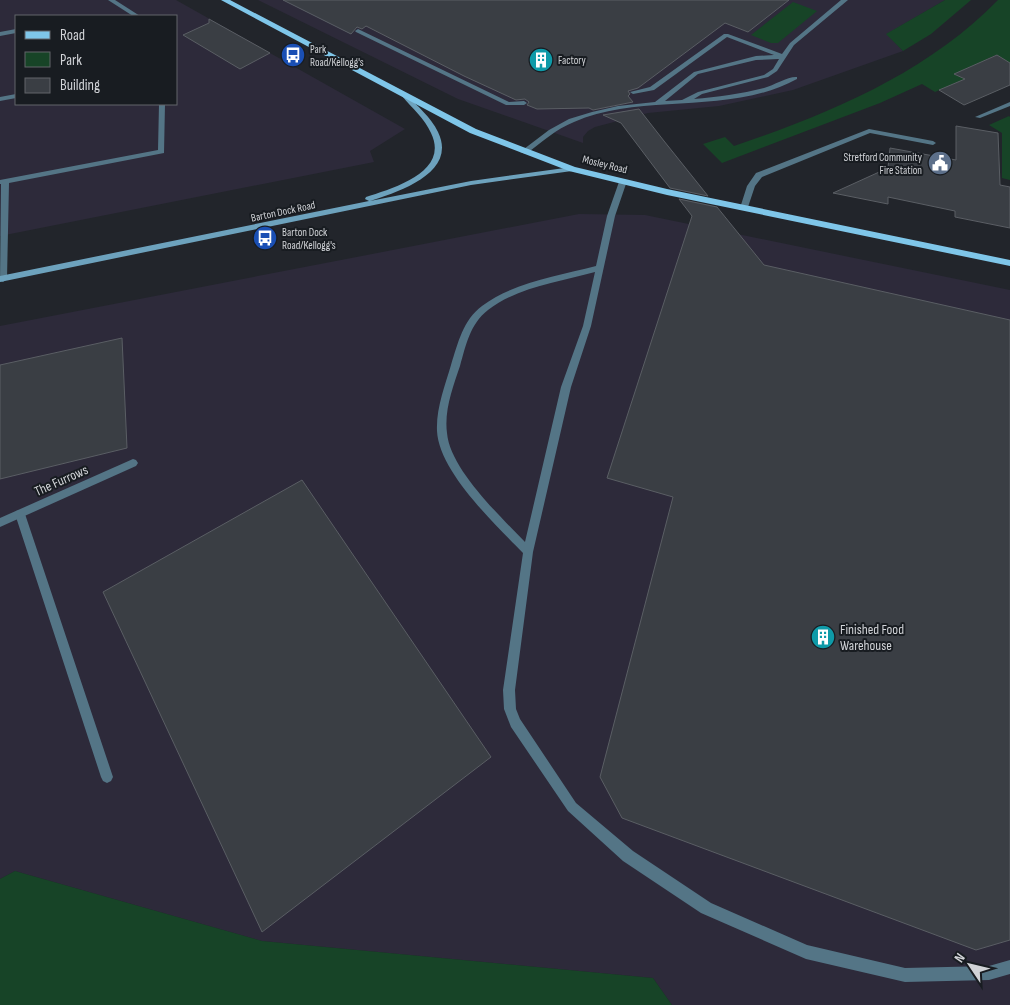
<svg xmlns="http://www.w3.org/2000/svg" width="1010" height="1005" font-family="'Sofia Sans Condensed',sans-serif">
  <rect width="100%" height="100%" fill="#22252b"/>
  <g fill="#2d2a3a" fill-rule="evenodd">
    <path d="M0,0H176L405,129L370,151L374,162L0,236ZM16,16H176V104H16Z"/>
    <path d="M258,0H945L887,34L903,51L793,90L719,106L648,113L595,127L588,131L583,137V143L458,99Z"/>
    <path d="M579,214L645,215L1010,290V1005H672L653,978L262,941L15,871L0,879V326Z"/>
  </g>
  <g fill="#174427">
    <path d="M945,0H971L931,34L903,51L886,34Z"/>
    <path d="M998,0H1010V63L996,55L987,59L1000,67L982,80L964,70L955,74L965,79L935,92L922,84L880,103L722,163L703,144L725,137L734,146C829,114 927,73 998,0Z"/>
    <path d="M793,2L817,11L778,43H771L751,35Z"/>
    <path d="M1009,116L1010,117V180L1002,178V133L989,125Z"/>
    <path d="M15,871L262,941L653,978L672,1005H0V879Z"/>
  </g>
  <g fill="#3a3e44" stroke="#5a5e64">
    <path d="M283,0H789L748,32L725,23L638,88L628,91L630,94L628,96L633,102L593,110L589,108L537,109L527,105L529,102L525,99L516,100L464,76L366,26L362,29L357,27L351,34Z"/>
    <path d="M209,19L270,53L240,69L183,35L209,23Z"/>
    <path d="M997,55L1010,63V85L964,105L939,90L965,79L954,74Z"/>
    <path d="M639,109L664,141L708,196L670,188L621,123L603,115Z"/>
    <path d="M956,126L998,133L1000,185L1010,187V228L955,217V211L888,197V204L833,193L888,168L890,148L956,160Z"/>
    <path d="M679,199L717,207L764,265L1010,320V940L976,950L622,818L600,777L673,497L607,478L692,216Z"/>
    <path d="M122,338L127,448L0,479V365Z"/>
    <path d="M302,480L491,757L262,932L103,592Z"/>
  </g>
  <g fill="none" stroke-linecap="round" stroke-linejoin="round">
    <g fill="#547586" fill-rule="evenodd">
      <path d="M108,0H115L140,16H133Z"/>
      <path d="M841,0H848L794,45L777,71L768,77L702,94L694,99C717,97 741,94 764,88C774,85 789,76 797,77V79C729,116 644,92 574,122C556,129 542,142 526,154L520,152L549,130L569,119L592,112L618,106L655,102L694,72L756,56L774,55L727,37L654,90L633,94L630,92L650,87L724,34H728L782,54L790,43ZM778,59H779L773,69L764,75L698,92L682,100L665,101L698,74L756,60Z"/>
      <path d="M16,29V33L0,36V32Z"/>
      <path d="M358,29L509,102L524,101L527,103L524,105H506L356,32L355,31Z"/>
      <path d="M16,94V98L0,101V97Z"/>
      <path d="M159,104H165L164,153L9,183L7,279L3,282L0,281L1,184H0V180L158,150Z"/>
      <path d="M869,129L933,141L936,143L933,145L870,133L762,177L755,186L747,210H744L740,208L747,186L756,173Z"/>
      <path d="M620,179H623L627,181L615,216L591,326L571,387L533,552L515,690L516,709L520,719L576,803L633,851L711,903L807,945L905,968L989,966L1010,960V974L989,980L905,982L806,959L701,913L623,861L568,811L511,727L504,709L503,690L523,553C496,525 439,472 437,431C436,408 445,386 451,365C458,343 463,320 482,306C514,282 558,276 596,266L607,216ZM595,272L583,326L561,387L525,542C500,516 450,469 447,433C444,410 453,387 460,366C466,345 470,324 488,310C518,287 559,282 595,272Z"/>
      <path d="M20,510L24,511L25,514L113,777L111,781L107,783L103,781L101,777L15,514L16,511Z"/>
    </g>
    <g fill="#547586" fill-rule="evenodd">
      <path d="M1010,102V106L980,118L975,117Z"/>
      <path d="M133,459L136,460L138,463L136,466L0,527V518Z"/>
    </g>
    <path fill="#6da2bd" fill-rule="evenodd" d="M402,94H406C417,106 431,117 438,132C458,173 398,192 370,201L471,181L572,167L576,169L572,171L471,185L0,282V276L369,201L365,199L366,197C393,188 450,172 431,133C425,119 412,108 402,96Z"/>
    <path fill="#7fc6e9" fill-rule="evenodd" d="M221,0H230L476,129L575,167L667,189L1010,260V266L667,195L569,171L470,133Z"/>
  </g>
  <defs>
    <g id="bus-disc" transform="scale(1.25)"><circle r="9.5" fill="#1a4fb4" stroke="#181c21"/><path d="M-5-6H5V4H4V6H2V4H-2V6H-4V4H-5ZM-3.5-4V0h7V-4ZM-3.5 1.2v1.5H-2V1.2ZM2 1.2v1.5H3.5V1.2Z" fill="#fff"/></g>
    <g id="building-disc" transform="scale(1.25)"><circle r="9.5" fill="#0f9aa8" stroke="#181c21"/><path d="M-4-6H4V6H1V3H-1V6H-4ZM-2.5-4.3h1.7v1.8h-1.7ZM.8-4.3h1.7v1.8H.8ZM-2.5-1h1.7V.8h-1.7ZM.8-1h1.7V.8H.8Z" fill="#fff"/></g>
    <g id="civic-disc" transform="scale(1.25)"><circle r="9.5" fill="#5c6f8a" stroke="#181c21"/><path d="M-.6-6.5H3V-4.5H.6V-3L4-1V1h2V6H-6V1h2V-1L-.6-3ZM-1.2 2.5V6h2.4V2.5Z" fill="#fff"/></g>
  </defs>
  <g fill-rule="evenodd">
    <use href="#bus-disc" x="293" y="55"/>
    <use href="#building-disc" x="541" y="60"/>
    <use href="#civic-disc" x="940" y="163"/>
    <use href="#bus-disc" x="265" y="238"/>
    <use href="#building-disc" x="823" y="637"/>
  </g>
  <g text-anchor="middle" stroke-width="4" stroke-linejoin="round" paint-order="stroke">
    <g font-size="11" fill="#d1d3d7" stroke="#181c21" text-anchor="start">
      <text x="310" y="53">Park<tspan x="310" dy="13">Road/Kellogg's</tspan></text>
      <text x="558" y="64">Factory</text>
      <text x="922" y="161" text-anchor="end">Stretford Community<tspan x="922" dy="13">Fire Station</tspan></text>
      <text x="282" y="236">Barton Dock<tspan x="282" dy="13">Road/Kellogg's</tspan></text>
    </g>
    <g font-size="11" fill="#d1d3d7" stroke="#181c21">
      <text transform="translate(605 164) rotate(14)" y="4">Mosley Road</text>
      <text transform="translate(283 211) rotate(-12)" y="4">Barton Dock Road</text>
    </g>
    <g font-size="14" fill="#d1d3d7" stroke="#181c21">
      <text transform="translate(61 480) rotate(-24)" y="5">The Furrows</text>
    </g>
    <g font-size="14" fill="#d1d3d7" stroke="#181c21" text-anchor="start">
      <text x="840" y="634">Finished Food<tspan x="840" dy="16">Warehouse</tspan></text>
    </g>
  </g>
  <rect x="15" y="15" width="162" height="90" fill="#181c21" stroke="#62656a"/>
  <rect x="25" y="31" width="25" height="8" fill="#7fc6e9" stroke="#62656a"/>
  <text x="60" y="40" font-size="15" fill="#d1d3d7">Road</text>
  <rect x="25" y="52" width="25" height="15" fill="#174427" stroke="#62656a"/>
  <text x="60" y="65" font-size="15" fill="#d1d3d7">Park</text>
  <rect x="25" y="78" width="25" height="15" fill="#3a3e44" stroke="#62656a"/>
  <text x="60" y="90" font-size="15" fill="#d1d3d7">Building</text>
  <g transform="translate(970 965) rotate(305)" stroke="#181c21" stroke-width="4" paint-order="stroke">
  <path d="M0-4L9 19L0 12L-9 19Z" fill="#d1d3d7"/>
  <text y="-8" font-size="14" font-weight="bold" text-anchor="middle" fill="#d1d3d7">N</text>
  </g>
</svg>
